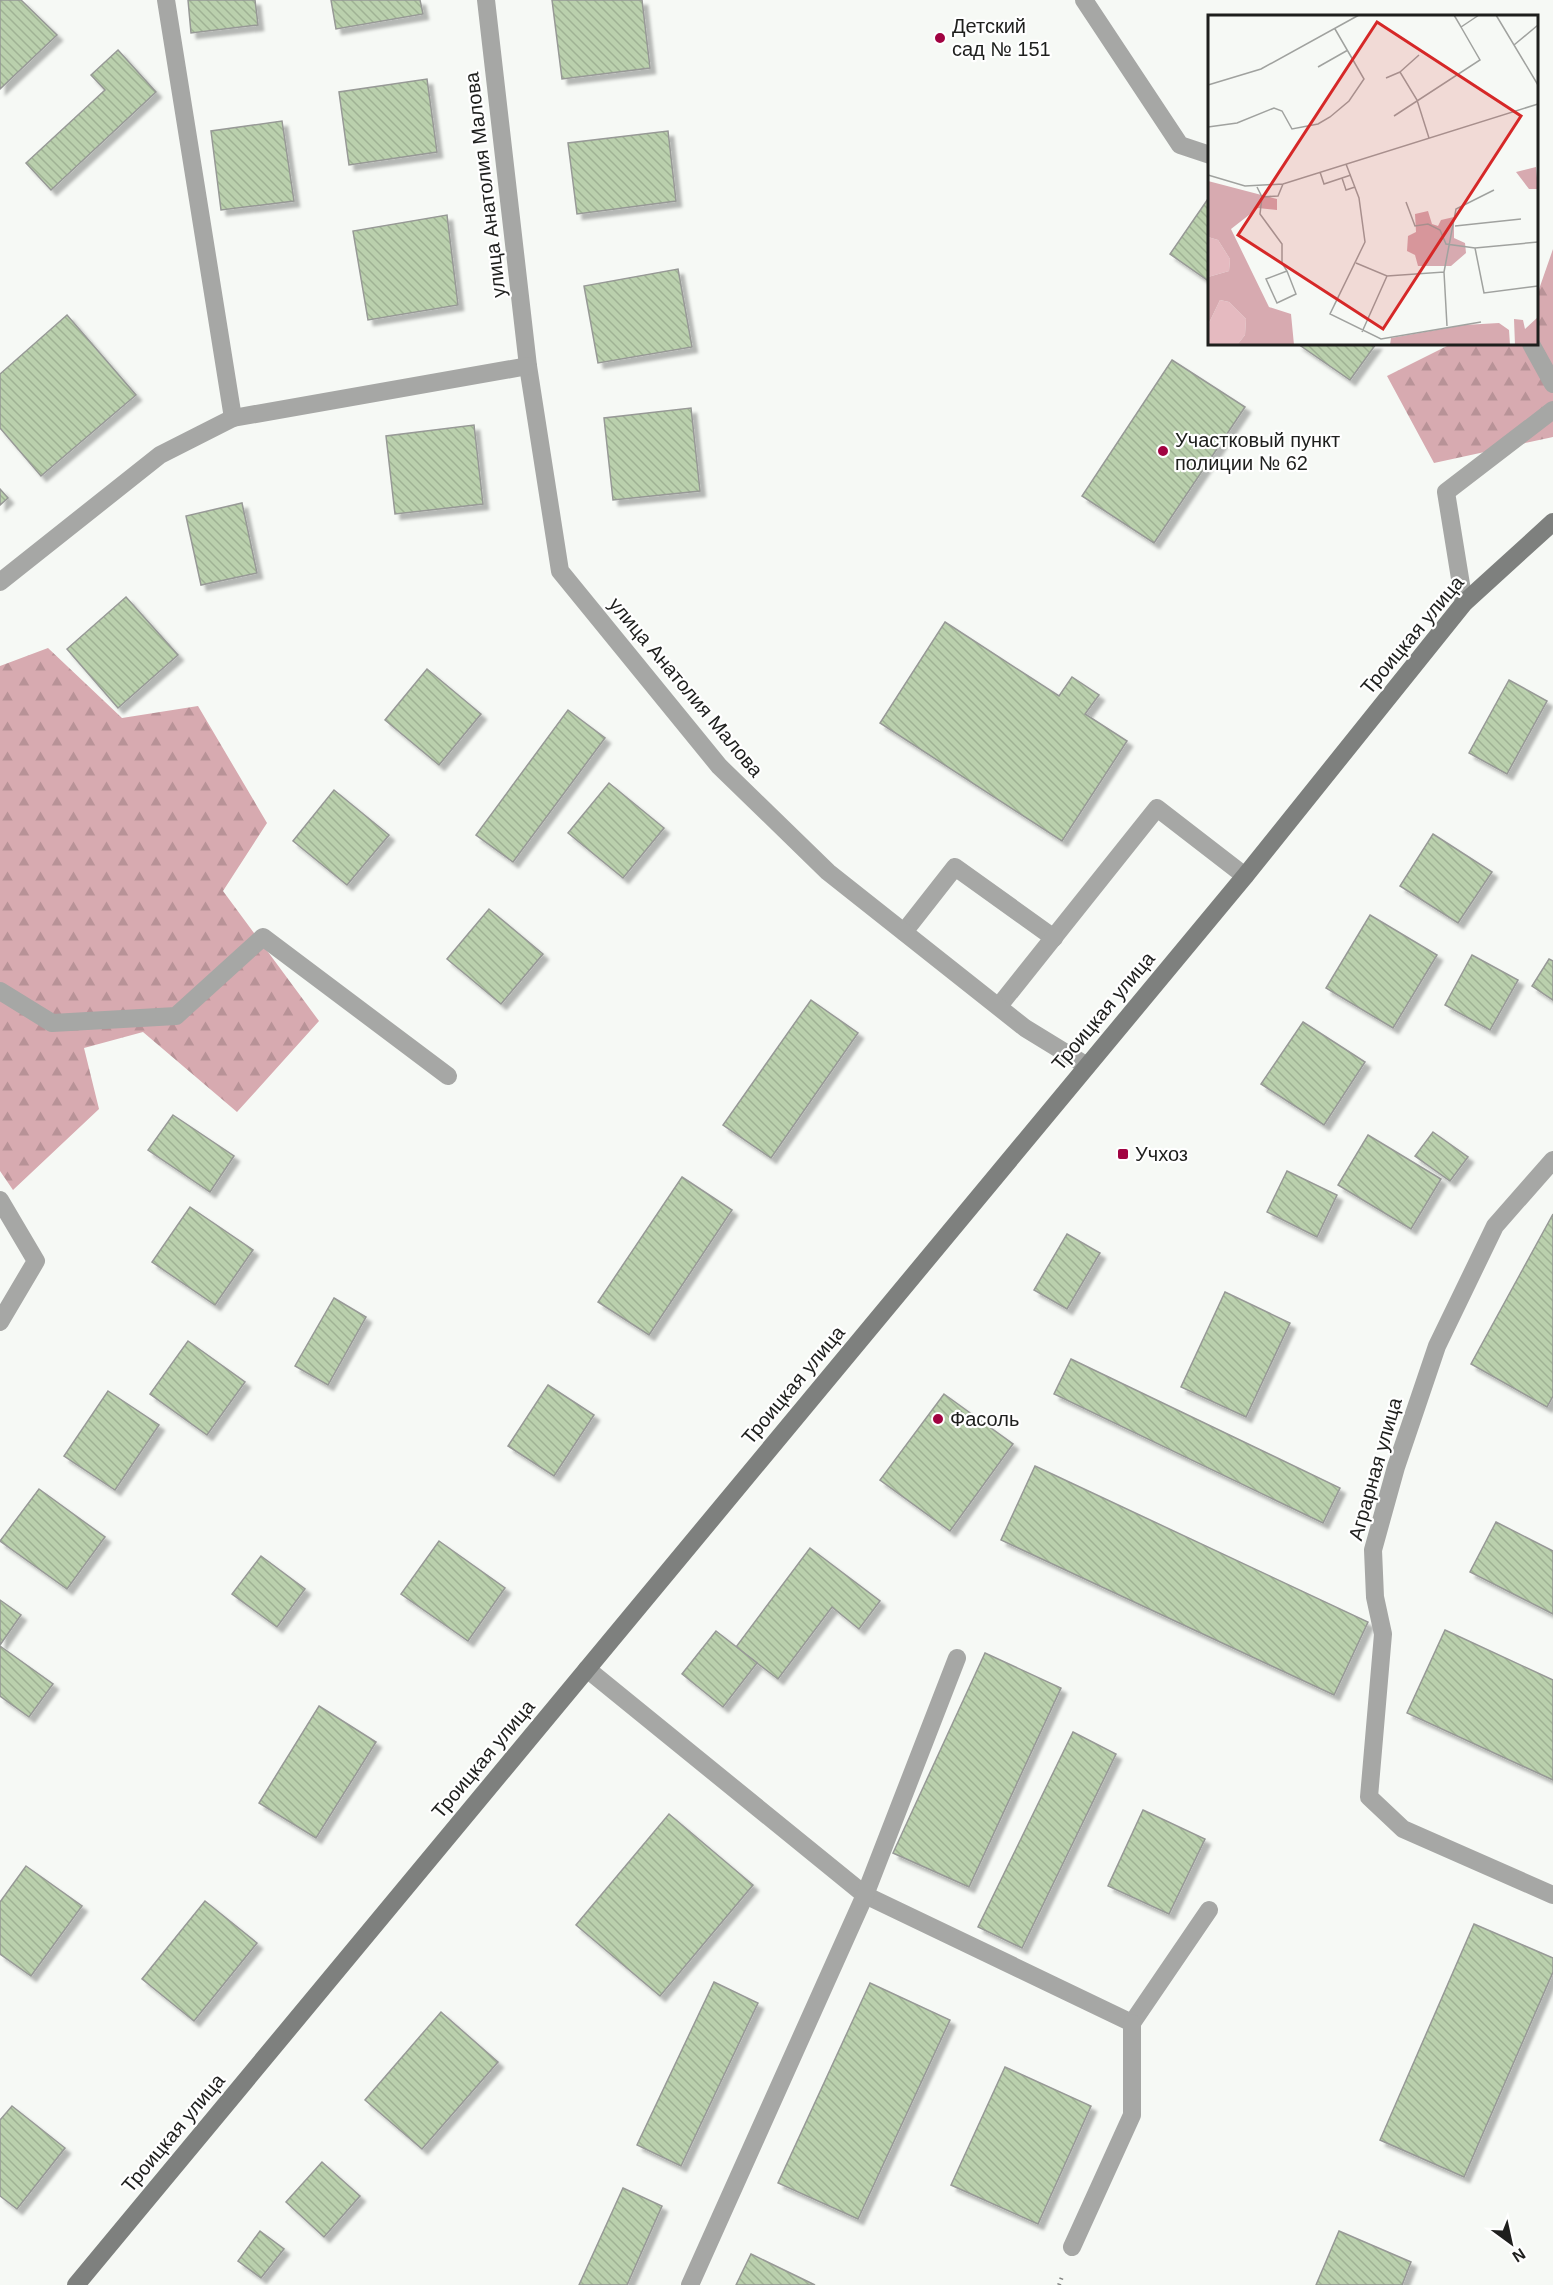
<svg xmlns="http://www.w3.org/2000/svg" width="1553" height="2285" font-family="Helvetica,sans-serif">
  <defs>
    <pattern id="forest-firs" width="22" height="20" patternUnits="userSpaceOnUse" patternTransform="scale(1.5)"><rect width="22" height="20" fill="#d7aab0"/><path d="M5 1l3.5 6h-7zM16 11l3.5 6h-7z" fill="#b89297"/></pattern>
    <pattern id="building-back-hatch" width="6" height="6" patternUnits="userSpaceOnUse" patternTransform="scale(1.5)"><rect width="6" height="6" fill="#bad0ad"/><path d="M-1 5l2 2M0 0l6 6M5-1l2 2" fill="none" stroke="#9fb294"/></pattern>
    <filter id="shadow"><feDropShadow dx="5.5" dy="5.5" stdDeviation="1.5" flood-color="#0004"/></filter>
  </defs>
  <rect width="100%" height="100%" fill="#f6f9f5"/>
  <g fill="url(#forest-firs)">
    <path d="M1553,249V437L1434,463L1387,376L1451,344H1536L1537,295Z"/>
    <path d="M48,648L122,718L198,706L267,823L223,891L319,1021L237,1112L143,1032L84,1048L99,1109L13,1190L0,1171V666Z"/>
  </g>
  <g fill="url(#building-back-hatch)" stroke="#979996" stroke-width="1.5" filter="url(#shadow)">
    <path d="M0,0H21L57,35L0,89Z"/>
    <path d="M188,0H255L258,25L191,33Z"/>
    <path d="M331,0H420L423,14L336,29Z"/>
    <path d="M552,0H642L650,68L562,79Z"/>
    <path d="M118,50L156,92L51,190L26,163L105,90L91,75Z"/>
    <path d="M427,79L437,152L349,165L339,92Z"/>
    <path d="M282,121L294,201L221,210L211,131Z"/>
    <path d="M668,131L676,201L577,214L568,143Z"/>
    <path d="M1210,196V282L1170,254Z"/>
    <path d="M447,215L458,305L368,320L353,231Z"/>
    <path d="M678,269L692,347L598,363L584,286Z"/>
    <path d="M67,315L136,395L41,476L0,428V374Z"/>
    <path d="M1298,344H1376L1350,380Z"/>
    <path d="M1172,360L1245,407L1154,543L1082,496Z"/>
    <path d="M691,408L700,491L613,500L604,418Z"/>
    <path d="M474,425L483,504L395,514L386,436Z"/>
    <path d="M0,489L8,498L0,505Z"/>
    <path d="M242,503L257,573L201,585L186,516Z"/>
    <path d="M126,597L178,655L118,708L67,649Z"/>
    <path d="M945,622L1059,696L1072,677L1099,695L1085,714L1127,741L1062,841L880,723Z"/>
    <path d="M427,669L481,714L439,765L385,720Z"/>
    <path d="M1509,680L1547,701L1507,774L1469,753Z"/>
    <path d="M568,710L605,738L513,862L476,835Z"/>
    <path d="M609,783L664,828L623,878L568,833Z"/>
    <path d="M334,790L389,835L347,885L293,841Z"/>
    <path d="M1433,834L1492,872L1458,923L1400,886Z"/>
    <path d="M489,909L543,954L501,1004L447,959Z"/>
    <path d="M1370,915L1437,955L1393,1028L1326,988Z"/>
    <path d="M1472,955L1518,980L1490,1030L1445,1005Z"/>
    <path d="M1549,959L1553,961V1000L1532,986Z"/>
    <path d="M811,1000L858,1033L771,1158L723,1125Z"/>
    <path d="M1303,1022L1365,1062L1324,1125L1261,1084Z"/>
    <path d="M173,1115L234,1156L210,1192L148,1150Z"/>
    <path d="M1433,1132L1468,1157L1450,1181L1415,1156Z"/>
    <path d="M1368,1135L1441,1179L1411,1229L1338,1185Z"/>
    <path d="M1287,1171L1337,1195L1317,1237L1267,1212Z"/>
    <path d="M682,1177L732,1210L649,1335L598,1302Z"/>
    <path d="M190,1207L253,1250L215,1305L152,1262Z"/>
    <path d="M1553,1214V1396L1547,1407L1471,1364Z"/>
    <path d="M1067,1234L1100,1253L1067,1309L1034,1290Z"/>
    <path d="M1225,1292L1290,1323L1246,1417L1181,1387Z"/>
    <path d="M334,1298L366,1317L328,1385L295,1366Z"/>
    <path d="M188,1341L245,1382L207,1435L150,1394Z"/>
    <path d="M1071,1359L1340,1488L1323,1523L1054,1394Z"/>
    <path d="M548,1385L594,1415L554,1476L508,1446Z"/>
    <path d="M108,1391L159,1425L115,1490L64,1456Z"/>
    <path d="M944,1394L1013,1444L950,1531L880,1480Z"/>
    <path d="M1035,1466L1368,1622L1334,1695L1001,1540Z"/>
    <path d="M39,1489L105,1537L67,1589L0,1541Z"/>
    <path d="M1496,1522L1553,1551V1614L1470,1572Z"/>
    <path d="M439,1541L505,1588L468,1641L401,1594Z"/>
    <path d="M810,1548L880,1601L859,1629L832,1607L778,1679L736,1647Z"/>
    <path d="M261,1556L305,1589L277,1627L232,1594Z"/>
    <path d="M0,1600L21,1615L0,1645Z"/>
    <path d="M1445,1630L1553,1680V1780L1407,1713Z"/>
    <path d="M716,1631L757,1663L723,1707L682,1674Z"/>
    <path d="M0,1646L53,1684L29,1717L0,1696Z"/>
    <path d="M985,1653L1061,1688L969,1887L893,1853Z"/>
    <path d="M319,1706L376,1742L316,1838L259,1803Z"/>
    <path d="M1073,1732L1116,1754L1022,1948L978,1927Z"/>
    <path d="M1143,1810L1205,1839L1169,1914L1108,1886Z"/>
    <path d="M669,1814L753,1885L660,1996L576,1925Z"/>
    <path d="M26,1866L82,1906L31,1976L0,1954V1902Z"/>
    <path d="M205,1901L257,1943L194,2021L142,1979Z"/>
    <path d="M1474,1924L1553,1958V1972L1464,2177L1380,2140Z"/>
    <path d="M714,1982L758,2003L681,2166L637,2145Z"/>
    <path d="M870,1983L950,2020L858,2219L778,2183Z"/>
    <path d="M441,2012L498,2062L422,2149L365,2100Z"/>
    <path d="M1005,2067L1091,2106L1038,2224L951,2185Z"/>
    <path d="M12,2106L65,2148L17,2209L0,2196V2120Z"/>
    <path d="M322,2162L360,2196L324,2237L286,2202Z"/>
    <path d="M623,2188L662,2206L627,2285H579Z"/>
    <path d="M260,2231L284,2249L261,2278L238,2261Z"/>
    <path d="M1339,2231L1411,2262L1402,2285H1316Z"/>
    <path d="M751,2254L815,2285H736Z"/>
  </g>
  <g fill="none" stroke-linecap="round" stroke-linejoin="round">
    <path stroke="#848683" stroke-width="4" stroke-dasharray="1.5 4.5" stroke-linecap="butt" d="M1059,2285L1063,2274"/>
    <g stroke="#a6a7a5" stroke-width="18">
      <path d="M166,0L233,418"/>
      <path d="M1084,0L1180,145L1210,155"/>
      <path d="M1531,344L1553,384"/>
      <path d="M1464,603L1446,492L1553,410"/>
      <path d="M904,932L955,867L1054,938"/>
      <path d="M0,991L52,1023L176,1016L263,937L448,1076"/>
      <path d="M999,1006L1157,808L1245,876"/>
      <path d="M0,1200L36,1261L0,1322"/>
      <path d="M587,1669L865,1895L1132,2023L1209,1910"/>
      <path d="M1072,2247L1132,2115V2023"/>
      <path d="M690,2285L865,1895L957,1658"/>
    </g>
    <g stroke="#a6a7a5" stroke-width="18">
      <path d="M486,0L528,366L560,571L719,766L828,872L1025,1028L1087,1066"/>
      <path d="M0,582L160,455L233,418L528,366"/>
      <path d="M1553,1160L1495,1226L1437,1346L1396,1467L1373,1550L1375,1597L1383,1634L1369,1797L1403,1829L1553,1895"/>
    </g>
    <path stroke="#7e807e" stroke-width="18" d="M76,2285L1245,876L1464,603L1553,522"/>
  </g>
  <g fill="#a10341" stroke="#fff" stroke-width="2">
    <circle cx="940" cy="38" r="6"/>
    <circle cx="1163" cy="451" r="6"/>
    <rect x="1117" y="1148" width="12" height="12" rx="3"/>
    <circle cx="938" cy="1419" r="6"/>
  </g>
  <g text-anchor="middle" stroke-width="4.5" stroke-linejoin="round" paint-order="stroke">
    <g font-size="20" fill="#1e1f1d" stroke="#fff" text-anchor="start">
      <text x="952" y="33">Детский<tspan x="952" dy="23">сад № 151</tspan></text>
      <text x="1175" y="447">Участковый пункт<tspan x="1175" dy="23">полиции № 62</tspan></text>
      <text x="1135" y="1161">Учхоз</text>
      <text x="950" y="1426">Фасоль</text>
    </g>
    <g font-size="20" fill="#1e1f1d" stroke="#fff">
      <text transform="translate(485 185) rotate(-97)" y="7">улица Анатолия Малова</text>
      <text transform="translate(1412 635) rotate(-50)" y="7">Троицкая улица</text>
      <text transform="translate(686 687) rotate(50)" y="7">улица Анатолия Малова</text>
      <text transform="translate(1103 1011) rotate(-50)" y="7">Троицкая улица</text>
      <text transform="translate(793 1385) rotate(-50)" y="7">Троицкая улица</text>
      <text transform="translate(1375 1469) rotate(-74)" y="7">Аграрная улица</text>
      <text transform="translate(483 1759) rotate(-50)" y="7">Троицкая улица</text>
      <text transform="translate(173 2133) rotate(-50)" y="7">Троицкая улица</text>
    </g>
  </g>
  <g transform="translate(1208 15)">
    <rect width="330" height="330" fill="#f6f9f5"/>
    <path d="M0,222L10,225L22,244L21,256L0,262ZM12,285L21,287L38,304L37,320L29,330H0V310Z" fill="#e5bac0"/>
    <path d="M328,152L330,174H321L308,157ZM0,166L69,184V195L50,193L23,214L61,292L83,299L86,330H29L37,320L38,304L21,287L12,285L0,310V262L21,256L22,244L10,225L0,222ZM220,196L224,209L230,211L233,205L246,202V223L257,228L258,238L243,251H210L207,240L199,236L200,221L208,217L207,199ZM330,302V330H307L306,304L315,305L317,314ZM291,308L301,315L302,330H182L183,323L256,310Z" fill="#d7aab0"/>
    <path fill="none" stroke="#a0a29f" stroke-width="1.5" d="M246,0L253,12L271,0M288,0L330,70M306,30L330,10M110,52L140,35M192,57L211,40M178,63L192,57L209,85L221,123M0,70L53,54L151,0M186,101L272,45L253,12M0,112L29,108L66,93L74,96L84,114L110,109L122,102L141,86L156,64L127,14M138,149L151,183L157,227L122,299L173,324L273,307M112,157L116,169L143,160M0,160L37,171L75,169L330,89M134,163L138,175L147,172M49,172L54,182L70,181L75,169M54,182L52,199L74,229V248L79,256L88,279L69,288L58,264L79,256M198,187L207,211L220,209L232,215L238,229L267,233L330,227M247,211L313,204M267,233L276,278L330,271M148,248L179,261L236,257L239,311M236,257L248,194L286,175M154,317L179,261"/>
    <path fill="#d62828" fill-opacity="0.15" stroke="#d62828" stroke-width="3" d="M169,7L313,101L175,314L30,220Z"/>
    <rect width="330" height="330" fill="none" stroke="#1e1f1d" stroke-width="3"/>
  </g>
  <g transform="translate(1511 2243) rotate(147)" stroke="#ffffff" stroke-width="4.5" paint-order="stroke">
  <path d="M0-4.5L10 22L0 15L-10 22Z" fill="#1e1f1d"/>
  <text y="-9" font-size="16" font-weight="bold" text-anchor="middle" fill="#1e1f1d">N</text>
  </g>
</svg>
